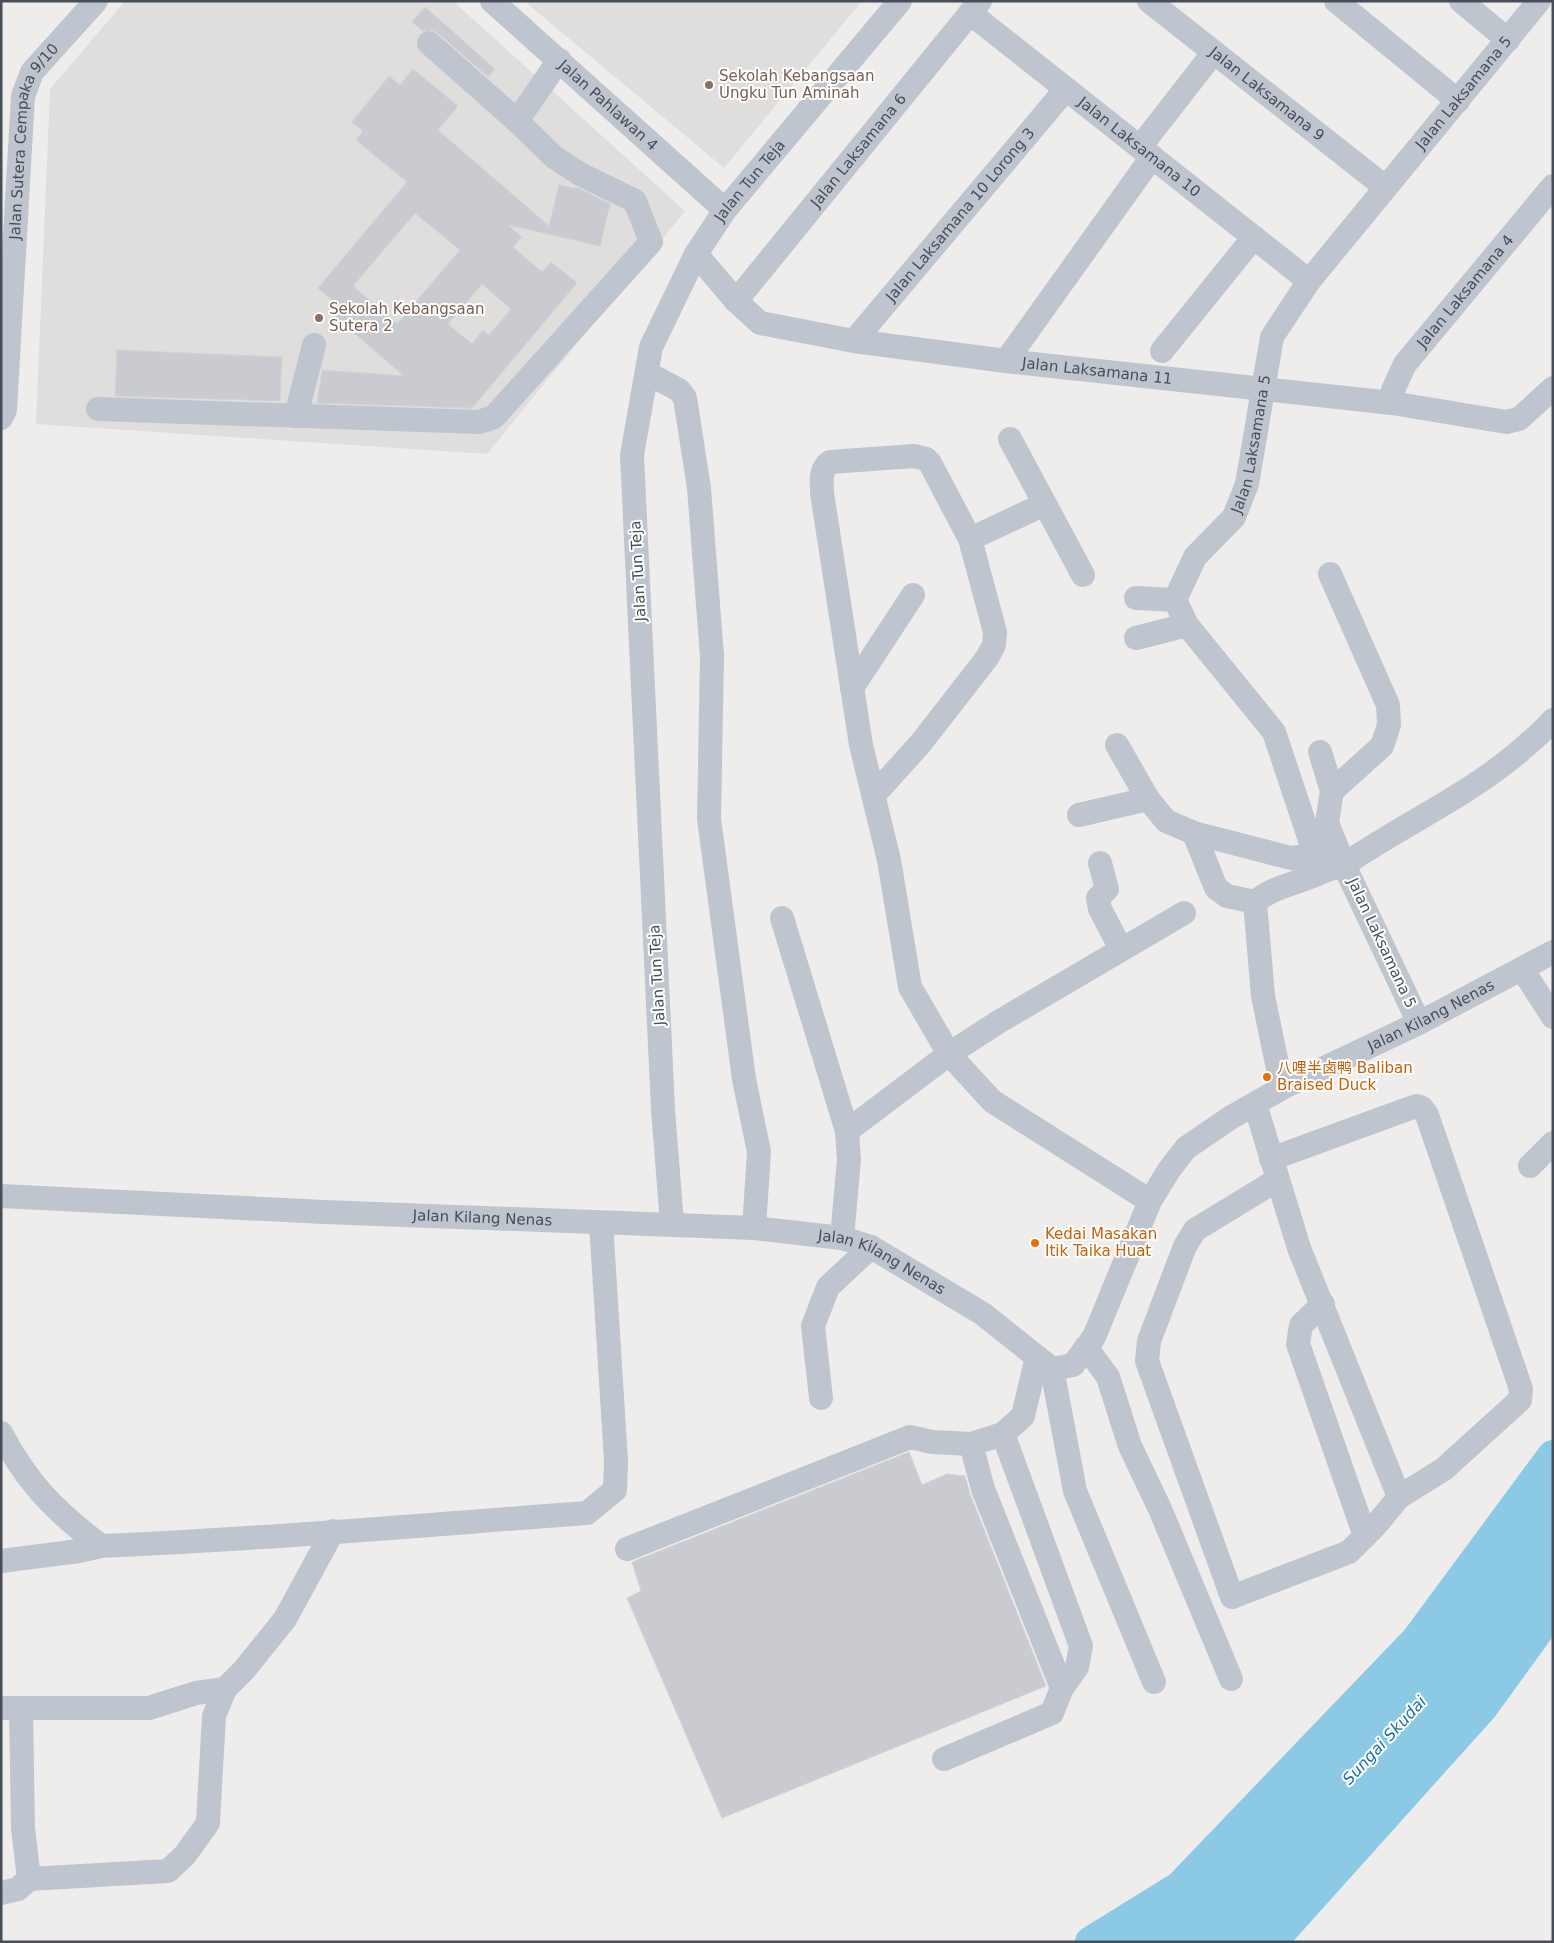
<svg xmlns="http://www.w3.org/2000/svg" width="1554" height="1943" font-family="'DejaVu Sans','Noto Sans SC',sans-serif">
  <rect width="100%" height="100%" fill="#efedec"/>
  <g fill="#e0dedd">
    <path d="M125,1H453L685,211L487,454L36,424L50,89Z"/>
    <path d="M524,1H862L724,168Z"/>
  </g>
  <path fill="#8cc9e5" d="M1553,1456V1609L1483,1706L1271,1942H1091L1180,1887L1417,1640Z"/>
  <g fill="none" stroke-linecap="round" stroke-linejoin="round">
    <g stroke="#8cc9e5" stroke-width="32">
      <path d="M1091,1942L1180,1887L1417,1640L1553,1456"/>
      <path d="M1271,1942L1483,1706L1553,1609"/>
    </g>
  </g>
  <g fill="#cacbd1" stroke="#d1d2d8" fill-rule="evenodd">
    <path d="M425,7L495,69L488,77L438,33L431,30L423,31L412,22Z"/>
    <path d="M413,69L458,106L438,130L549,226L559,185L580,189L610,204L600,246L508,225L522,237L513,247L542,272L551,262L577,283L472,408L317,403L322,370L404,376L331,313L338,305L318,288L407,182L356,140L363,131L352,122L389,76L400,85ZM415,213L460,250L397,324L353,286ZM482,284L511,309L489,335L483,330L472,344L448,324Z"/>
    <path d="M117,350L282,357L280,401L115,396Z"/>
    <path d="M909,1452L922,1485L947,1474L965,1476L970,1494L1046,1686L722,1818L627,1598L641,1591L632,1562Z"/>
  </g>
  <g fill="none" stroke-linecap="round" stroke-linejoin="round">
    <g stroke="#bec5ce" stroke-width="24">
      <path id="s1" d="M492,1L725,210"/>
      <path id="s2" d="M1149,1L1385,187"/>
      <path d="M1336,1L1458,101"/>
      <path d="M1461,1L1508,40"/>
      <path id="s3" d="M970,13L1309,281"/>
      <path d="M429,43L517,121"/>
      <path d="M1140,147L1214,52"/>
      <path id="s4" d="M696,254L736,301L760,323L854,341L1006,361L1392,403L1506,422L1519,419L1553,388"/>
      <path id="s5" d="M736,301L980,1"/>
      <path id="s6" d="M854,341L1066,89"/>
      <path d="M1162,351L1254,237"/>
      <path d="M1006,361L1152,157"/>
      <path d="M647,373L679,390L685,398L699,488L712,656L709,819L744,1079L759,1152L754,1228"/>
      <path id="s7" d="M1392,403L1393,390L1405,364L1553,186"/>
      <path d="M98,409L479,422L494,417L651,242L635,201L580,174L554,157L517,121L559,60"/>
      <path d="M296,416L314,345"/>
      <path id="s8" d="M1,418L5,410L23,96L32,72L96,1"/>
      <path d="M1010,439L1083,575"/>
      <path d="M970,539L1045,504"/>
      <path d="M1330,574L1388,705L1389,725L1382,746L1332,791"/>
      <path d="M1136,598L1175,600"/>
      <path d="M1136,638L1187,625"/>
      <path d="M852,688L913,595"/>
      <path d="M1117,745L1148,799L1166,821L1194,833L1291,858L1315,855"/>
      <path d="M1320,752L1332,791L1327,823L1344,865C1402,825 1466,797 1520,751C1531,741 1543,732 1553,720"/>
      <path d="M874,795L920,744L987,658L994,645L995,632L970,539L930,463L926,459L914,456L830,462C819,470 822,482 822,493L861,745L889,860L910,987L949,1054L992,1101L1150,1201"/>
      <path d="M1079,815L1148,799"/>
      <path d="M1194,833L1216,888L1227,896L1255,902"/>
      <path d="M1100,863L1107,889L1098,898L1100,909L1121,949"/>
      <path d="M782,918L847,1131L849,1159L842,1238"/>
      <path d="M1522,969L1553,1017"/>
      <path id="s9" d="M1419,1023L1344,865L1324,871L1315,855L1274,732L1187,625L1175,600L1195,557L1234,517L1247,484L1272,337L1309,281L1539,1"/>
      <path d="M1282,1088L1263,996L1255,902C1275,885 1301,883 1324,871"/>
      <path d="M1255,1104L1299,1248L1399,1497L1376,1525L1349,1552L1232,1597L1147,1361L1149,1341L1185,1246L1195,1230L1277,1180"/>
      <path d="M847,1131L949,1054L1000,1021L1184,913"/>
      <path d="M1271,1159L1416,1106L1422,1108L1427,1115L1521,1389L1520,1400L1444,1469L1399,1497"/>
      <path d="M1530,1166L1553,1143"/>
      <path id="s10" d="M1,1196L324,1212L754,1228L842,1238L871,1247L983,1314L1052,1369L1073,1365L1094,1337L1150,1201L1169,1170L1186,1148L1230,1118L1282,1088L1419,1023L1553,952"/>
      <path id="s11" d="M672,1224L663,1109L632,455L651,347L696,254L725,210L900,1"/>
      <path d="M1323,1304L1301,1325L1298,1344L1365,1536"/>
      <path d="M1086,1347L1108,1377L1130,1446L1160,1509L1231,1679"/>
      <path d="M1052,1369L1075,1491L1154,1682"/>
      <path d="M821,1398L813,1326L828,1287L871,1247"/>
      <path d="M1,1433C28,1484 55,1511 101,1546"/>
      <path d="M1003,1434L1081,1646L1077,1667L1062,1688"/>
      <path d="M627,1549L910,1437L932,1442L971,1444"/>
      <path d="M1,1561L79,1551L101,1546C263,1539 425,1525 587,1513L615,1490L616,1460L601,1223"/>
      <path d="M1,1708H149L196,1693L225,1689"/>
      <path d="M21,1709L23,1828L29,1879"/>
      <path d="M944,1759L1052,1713L1062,1688L983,1489L971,1444L1003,1434L1023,1416L1037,1357"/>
      <path d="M1,1893L18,1889L29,1879L168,1871L185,1855L208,1823L214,1716L225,1689L244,1670L285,1619L333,1531"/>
    </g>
  </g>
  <g fill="#8d6e63" stroke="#fff" stroke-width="2">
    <circle cx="709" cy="85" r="5"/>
    <circle cx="319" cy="318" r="5"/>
  </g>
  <g fill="#e8710a" stroke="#fff" stroke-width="2">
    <circle cx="1267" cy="1077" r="5"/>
    <circle cx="1035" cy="1243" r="5"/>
  </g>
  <g text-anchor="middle" stroke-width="4" stroke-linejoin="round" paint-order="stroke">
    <g font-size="15" fill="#785e54" stroke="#fff" text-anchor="start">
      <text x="719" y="81">Sekolah Kebangsaan<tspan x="719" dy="17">Ungku Tun Aminah</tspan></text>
      <text x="329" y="314">Sekolah Kebangsaan<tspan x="329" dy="17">Sutera 2</tspan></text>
    </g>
    <g font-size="15" fill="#464e58" stroke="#fff">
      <text dy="5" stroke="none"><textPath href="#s9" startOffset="1108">Jalan Laksamana 5</textPath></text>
      <text dy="5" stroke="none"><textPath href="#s2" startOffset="150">Jalan Laksamana 9</textPath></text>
      <text dy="5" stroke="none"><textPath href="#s1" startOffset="156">Jalan Pahlawan 4</textPath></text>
      <text dy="5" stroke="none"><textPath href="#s8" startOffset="282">Jalan Sutera Cempaka 9/10</textPath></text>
      <text dy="5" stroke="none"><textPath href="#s3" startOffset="216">Jalan Laksamana 10</textPath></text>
      <text dy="5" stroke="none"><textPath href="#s5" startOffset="194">Jalan Laksamana 6</textPath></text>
      <text dy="5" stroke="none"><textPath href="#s11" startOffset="1074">Jalan Tun Teja</textPath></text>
      <text dy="5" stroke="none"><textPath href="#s6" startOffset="165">Jalan Laksamana 10 Lorong 3</textPath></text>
      <text dy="5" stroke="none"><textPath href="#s7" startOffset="136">Jalan Laksamana 4</textPath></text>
      <text dy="5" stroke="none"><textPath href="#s4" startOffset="435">Jalan Laksamana 11</textPath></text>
      <text dy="5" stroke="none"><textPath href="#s9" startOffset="688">Jalan Laksamana 5</textPath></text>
      <text transform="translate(638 571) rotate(-93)" y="5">Jalan Tun Teja</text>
      <text transform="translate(1382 943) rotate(65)" y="5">Jalan Laksamana 5</text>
      <text transform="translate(657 975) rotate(-93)" y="5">Jalan Tun Teja</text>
      <text dy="5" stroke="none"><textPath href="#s10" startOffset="1638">Jalan Kilang Nenas</textPath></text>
      <text dy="5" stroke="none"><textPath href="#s10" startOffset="482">Jalan Kilang Nenas</textPath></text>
      <text dy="5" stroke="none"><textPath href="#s10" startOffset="888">Jalan Kilang Nenas</textPath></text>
    </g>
    <g font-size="15" fill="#c56008" stroke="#fff" text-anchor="start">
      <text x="1277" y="1073">八哩半卤鸭 Baliban<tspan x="1277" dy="17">Braised Duck</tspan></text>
      <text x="1045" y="1239">Kedai Masakan<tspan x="1045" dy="17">Itik Taika Huat</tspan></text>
    </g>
    <g font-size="16" font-style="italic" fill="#15729c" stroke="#fff">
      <text transform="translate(1384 1740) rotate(-47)" y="6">Sungai Skudai</text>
    </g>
  </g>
  <rect width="1554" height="1943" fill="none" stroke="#464e58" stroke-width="5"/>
</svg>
